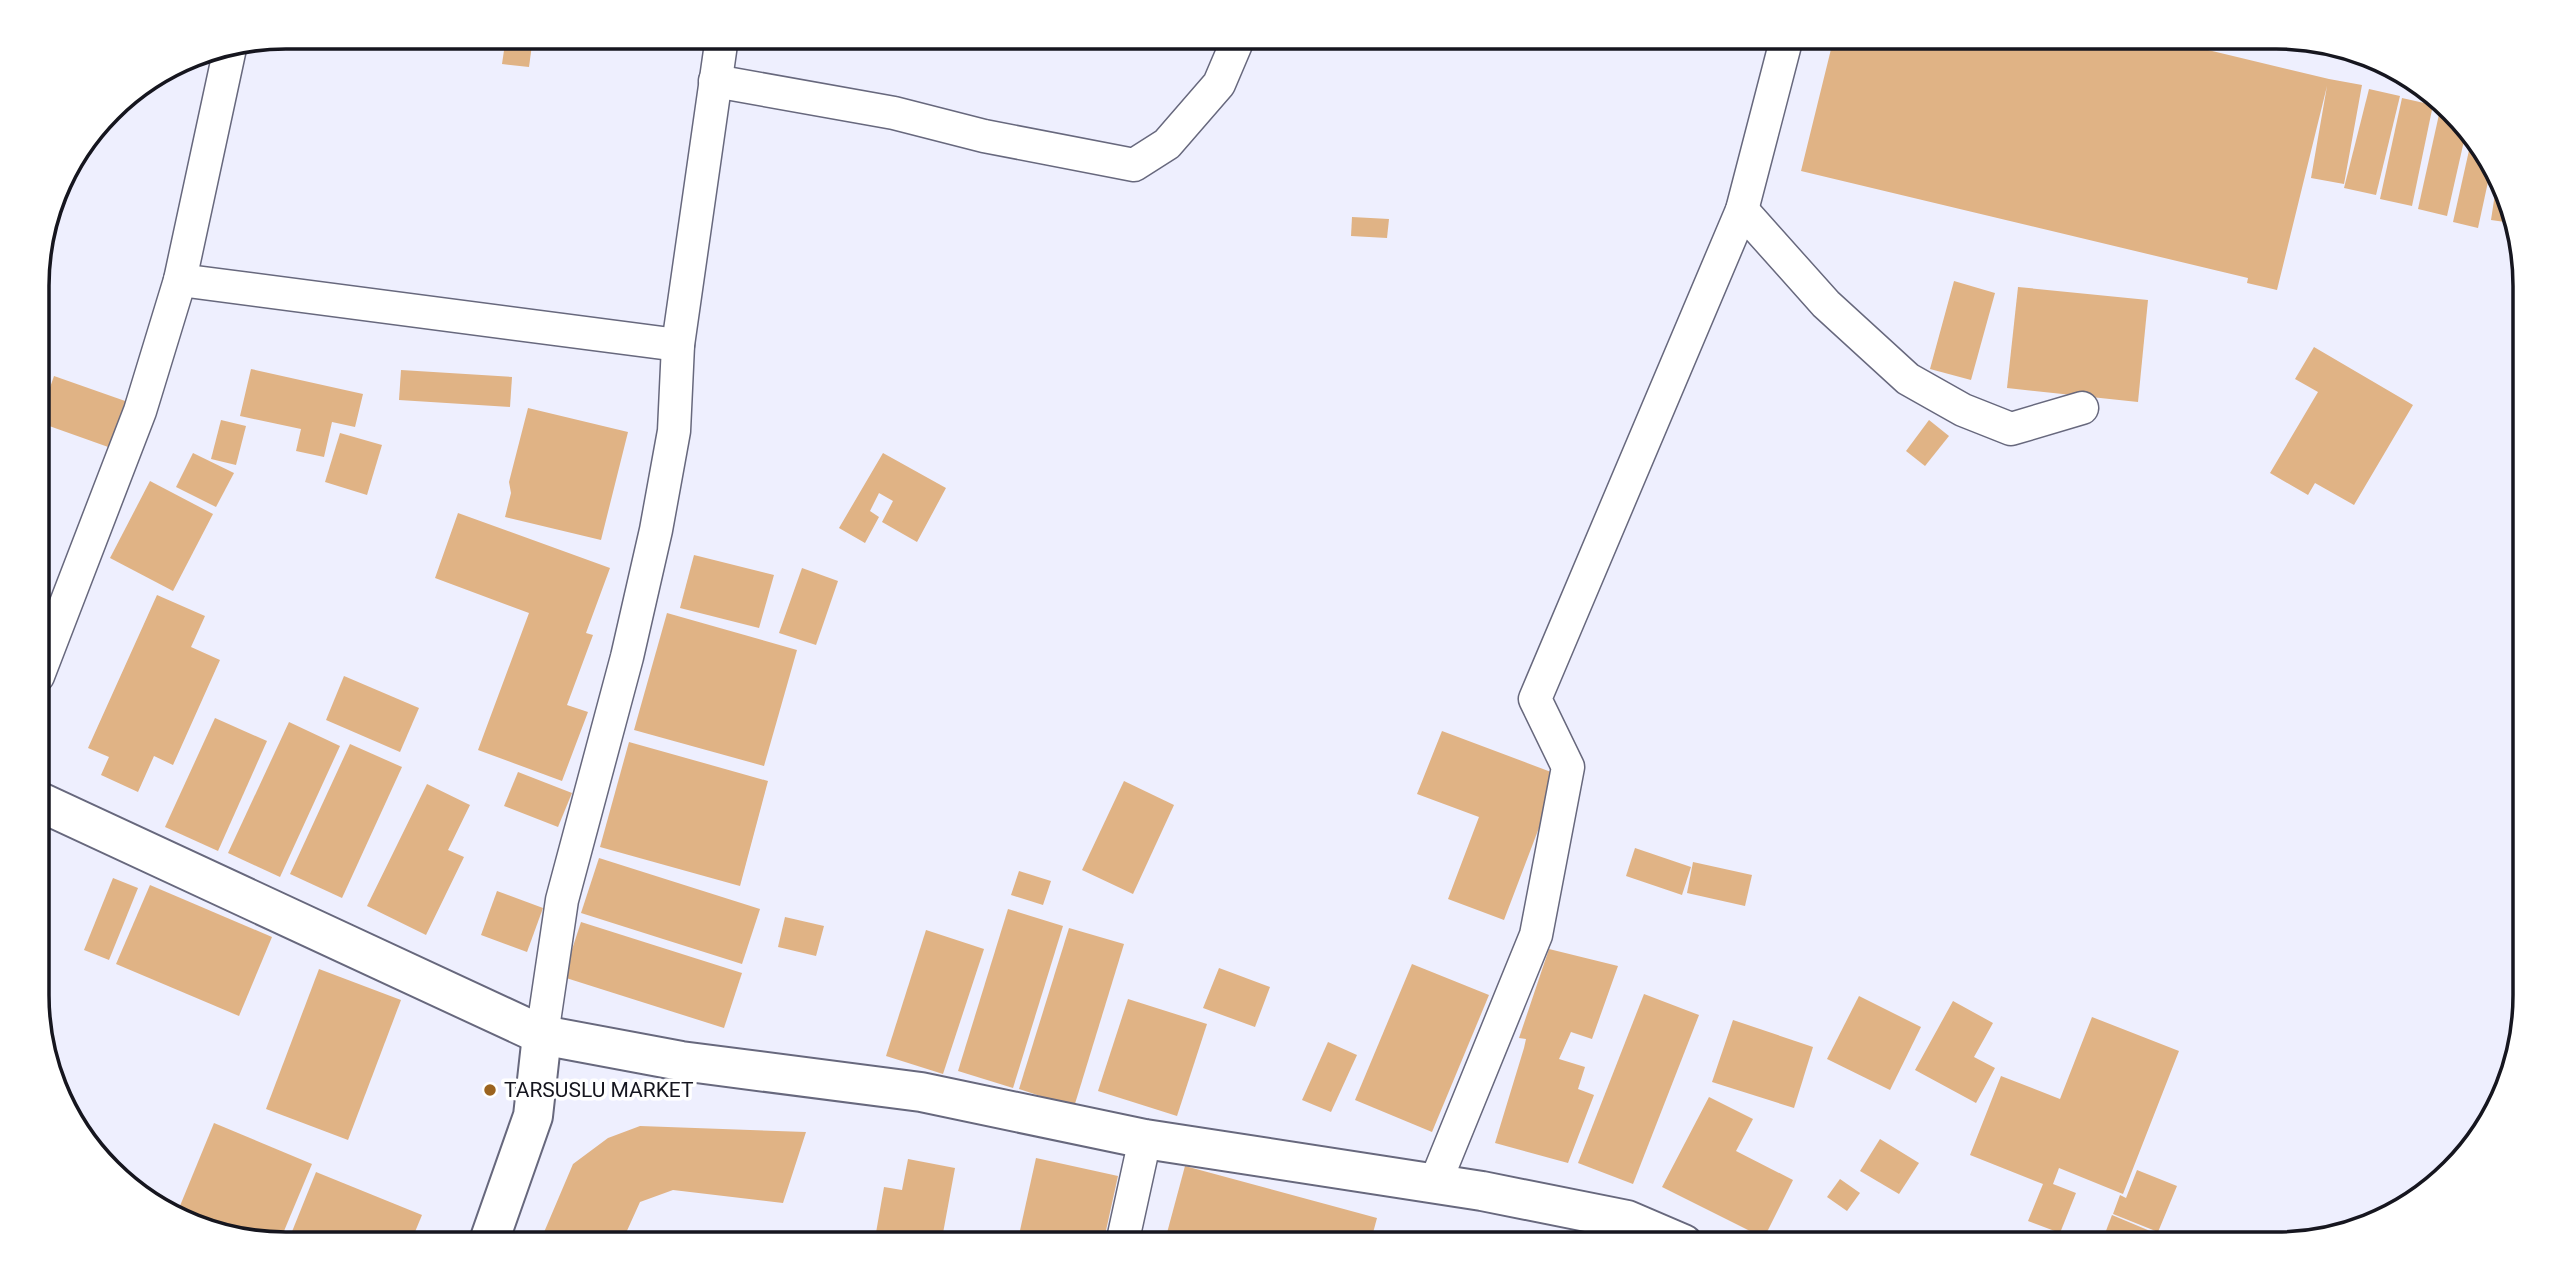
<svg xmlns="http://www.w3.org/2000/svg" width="2562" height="1281" font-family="Roboto,sans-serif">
  <rect width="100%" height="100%" fill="#eeeffe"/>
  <g fill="#e0b385">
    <path d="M506,37H533L529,67L502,64Z"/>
    <path d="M1834,37H2154L2329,79L2362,85L2344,184L2311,178L2327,86L2277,290L2247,283L2248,278L1801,171Z"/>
    <path d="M2369,89L2400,96L2376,195L2344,188Z"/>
    <path d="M2402,98L2433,105L2412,206L2380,199Z"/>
    <path d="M2440,110L2466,132L2447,216L2418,209Z"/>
    <path d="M2472,137L2483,147L2491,168L2478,228L2453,222Z"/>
    <path d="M2496,187L2498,188L2512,223L2491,220Z"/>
    <path d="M1352,217L1389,219L1387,238L1351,236Z"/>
    <path d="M1954,281L1995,293L1971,380L1930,369Z"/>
    <path d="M2018,287L2148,300L2138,402L2007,388Z"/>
    <path d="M2314,347L2413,405L2354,505L2315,483L2308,495L2270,473L2318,392L2295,379Z"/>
    <path d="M251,369L363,394L355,427L332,422L324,457L296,451L301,429L240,416Z"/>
    <path d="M401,370L512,377L510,407L399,400Z"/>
    <path d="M54,376L128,402L111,448L38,422Z"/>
    <path d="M528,408L628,432L601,540L505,517L511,493L509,482Z"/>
    <path d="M221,420L246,426L236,465L211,459Z"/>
    <path d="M1929,420L1949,436L1925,466L1906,451Z"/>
    <path d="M340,433L382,445L367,495L325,482Z"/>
    <path d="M193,453L234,473L216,507L176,487Z"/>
    <path d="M883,453L946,488L917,542L882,522L893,501L879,493L870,511L879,517L865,543L839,528Z"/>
    <path d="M150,481L213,514L173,591L110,558Z"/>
    <path d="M458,513L610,568L586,633L593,635L567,705L588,712L562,781L478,750L529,613L435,578Z"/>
    <path d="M694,555L774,575L759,628L680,608Z"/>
    <path d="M802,568L838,581L816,645L779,633Z"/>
    <path d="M38,593L50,598L38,624Z"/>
    <path d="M157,595L205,616L191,647L220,660L173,765L154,756L138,792L101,775L109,757L88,748Z"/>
    <path d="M667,613L797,650L764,766L634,730Z"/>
    <path d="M344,676L419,708L400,752L326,720Z"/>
    <path d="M215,718L267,741L218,851L165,827Z"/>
    <path d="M289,722L340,746L280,877L228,853Z"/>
    <path d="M1442,731L1559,775L1504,920L1448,899L1479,817L1417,794Z"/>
    <path d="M629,742L768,781L740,886L600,847Z"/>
    <path d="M350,744L402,767L342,898L290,874Z"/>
    <path d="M518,772L572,793L558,827L504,806Z"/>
    <path d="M1124,781L1174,805L1133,894L1082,870Z"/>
    <path d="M427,784L470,805L448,850L464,857L426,935L367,906Z"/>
    <path d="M1635,848L1691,867L1682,895L1626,876Z"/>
    <path d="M599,858L760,909L742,964L581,913Z"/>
    <path d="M1693,862L1752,875L1745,906L1687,893Z"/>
    <path d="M1019,871L1051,881L1043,905L1011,895Z"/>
    <path d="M113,878L138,888L109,960L84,950Z"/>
    <path d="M150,885L272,937L239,1016L116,964Z"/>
    <path d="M497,891L543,908L527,952L481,935Z"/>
    <path d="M1008,909L1063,926L1013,1088L958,1071Z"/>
    <path d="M785,917L824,926L816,956L778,947Z"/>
    <path d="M581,922L742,973L724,1028L563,977Z"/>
    <path d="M1069,928L1124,944L1074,1107L1019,1089Z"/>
    <path d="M926,930L984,949L943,1074L886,1056Z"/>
    <path d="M1549,949L1618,966L1592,1039L1571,1032L1559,1059L1585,1067L1578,1089L1594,1095L1568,1163L1495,1143L1524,1048L1526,1039L1519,1038Z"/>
    <path d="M1412,964L1489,995L1432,1132L1355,1100Z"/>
    <path d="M1219,968L1270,987L1255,1027L1203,1008Z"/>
    <path d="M319,969L401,1000L348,1140L266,1109Z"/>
    <path d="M1644,994L1699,1015L1633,1184L1578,1163Z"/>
    <path d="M1859,996L1921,1027L1890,1090L1827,1059Z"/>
    <path d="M1128,999L1207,1024L1177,1116L1098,1091Z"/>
    <path d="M1953,1001L1993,1023L1974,1057L1995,1068L1976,1103L1915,1070Z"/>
    <path d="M2092,1017L2179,1051L2123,1194L2059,1168L2053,1184L2076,1193L2060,1233L2028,1221L2043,1184L1970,1155L2001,1076L2060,1099Z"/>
    <path d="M1733,1020L1813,1047L1794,1108L1712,1082Z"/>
    <path d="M1328,1042L1357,1055L1331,1112L1302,1100Z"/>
    <path d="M1709,1097L1753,1119L1736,1151L1793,1180L1764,1238L1662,1187Z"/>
    <path d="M214,1123L312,1164L279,1243L175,1218Z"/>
    <path d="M640,1126L806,1132L783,1203L673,1190L640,1202L621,1244H539L573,1164L608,1138Z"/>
    <path d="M1880,1139L1919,1163L1899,1194L1860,1171Z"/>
    <path d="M1036,1158L1118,1176L1103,1244H1017Z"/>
    <path d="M908,1159L955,1168L941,1244H874L884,1187L902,1190Z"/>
    <path d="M1185,1166L1377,1218L1370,1244H1164Z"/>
    <path d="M2137,1170L2177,1186L2158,1232L2113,1214L2120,1195L2126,1198Z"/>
    <path d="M316,1172L422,1215L410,1244H287Z"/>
    <path d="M1840,1179L1860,1193L1847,1211L1827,1197Z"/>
    <path d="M2112,1215L2162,1236L2159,1244H2101Z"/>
  </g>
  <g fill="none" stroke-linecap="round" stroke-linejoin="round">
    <g stroke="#67687d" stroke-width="35">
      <g id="minor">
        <path d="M715,81L894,113L984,136L1134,165L1167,144L1219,84L1239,37"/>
        <path d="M1742,210L1826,304L1908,379L1963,410L2011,429L2082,408"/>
        <path d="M180,280L678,345"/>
        <path d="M38,676L140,411L180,280L230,48"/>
        <path d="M542,1035L562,900L627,657L656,530L674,431L678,345L722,37"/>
        <path d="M1435,1183L1536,935L1568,767L1535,699L1742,210L1787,37"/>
        <path d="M1122,1244L1145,1139"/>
      </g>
    </g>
    <g stroke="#67687d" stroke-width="42">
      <g id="tertiary">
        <path d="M38,801L542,1035L681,1061L921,1092L1145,1139L1482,1191L1627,1220L1683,1244"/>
        <path d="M488,1244L533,1116L542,1035"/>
      </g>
    </g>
    <use href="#minor" stroke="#fff" stroke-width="32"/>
    <use href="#tertiary" stroke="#fff" stroke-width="38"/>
  </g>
  <circle fill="#9b631f" stroke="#fff" stroke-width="2.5" cx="490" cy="1090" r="7"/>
  <g text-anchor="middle" stroke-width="7" stroke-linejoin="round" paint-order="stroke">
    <g font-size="21" fill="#16161f" stroke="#fff" text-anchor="start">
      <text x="504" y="1097">TARSUSLU MARKET</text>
    </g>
  </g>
  <path d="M0 0H2562V1281H0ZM286 49H2276A237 237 0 0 1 2513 286V995A237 237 0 0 1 2276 1232H286A237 237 0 0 1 49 995V286A237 237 0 0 1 286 49Z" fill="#fff" fill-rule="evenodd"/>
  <path fill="none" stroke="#16161f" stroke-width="3.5" d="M286 49H2276A237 237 0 0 1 2513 286V995A237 237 0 0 1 2276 1232H286A237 237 0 0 1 49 995V286A237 237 0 0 1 286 49Z"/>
</svg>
